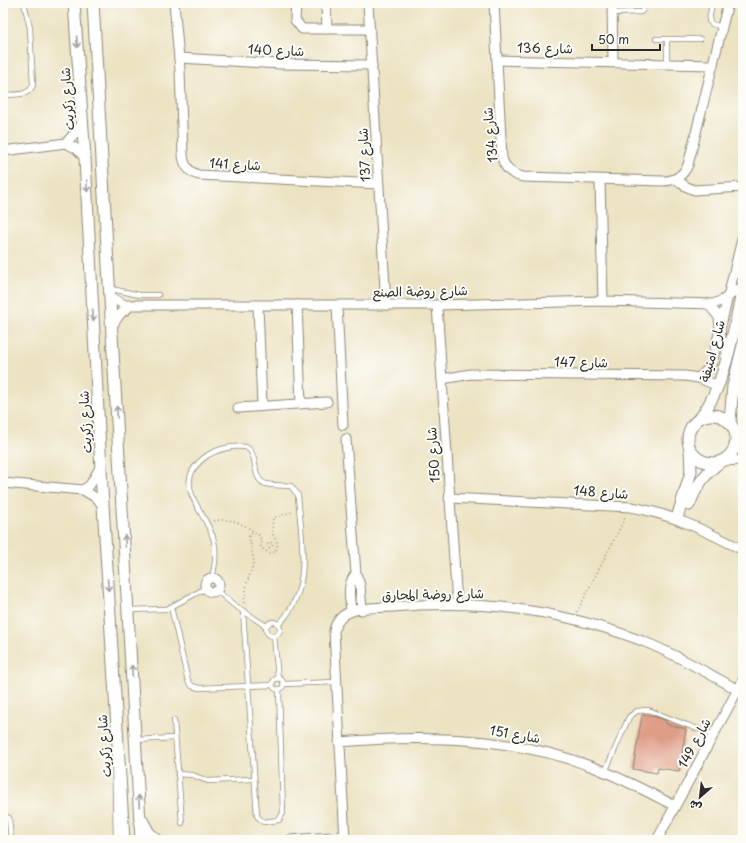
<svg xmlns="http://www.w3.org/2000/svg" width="746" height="843" font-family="'Playpen Sans','Playpen Sans Arabic',sans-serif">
  <rect width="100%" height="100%" fill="#fdfcf7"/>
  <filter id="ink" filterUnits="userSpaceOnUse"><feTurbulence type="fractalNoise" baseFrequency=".025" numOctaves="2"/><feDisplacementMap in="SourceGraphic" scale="8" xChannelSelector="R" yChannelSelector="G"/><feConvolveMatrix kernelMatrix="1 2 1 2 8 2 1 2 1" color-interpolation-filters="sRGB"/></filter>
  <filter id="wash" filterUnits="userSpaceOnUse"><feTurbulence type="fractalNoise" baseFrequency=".012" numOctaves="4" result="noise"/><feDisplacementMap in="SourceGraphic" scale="16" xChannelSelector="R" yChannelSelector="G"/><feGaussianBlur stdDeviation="0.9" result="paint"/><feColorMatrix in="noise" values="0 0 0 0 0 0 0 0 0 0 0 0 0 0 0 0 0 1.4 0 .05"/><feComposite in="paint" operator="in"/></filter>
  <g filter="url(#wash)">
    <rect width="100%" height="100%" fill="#ece3c3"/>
    <g id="blocks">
      <path fill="#df9d87" d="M642,715L656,717L667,721L666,724L686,729L679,771L658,768L657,773L633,769Z"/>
    </g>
  </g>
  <g filter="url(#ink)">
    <use href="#blocks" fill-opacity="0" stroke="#8c8777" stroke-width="1"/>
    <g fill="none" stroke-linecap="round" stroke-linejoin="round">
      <g stroke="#8c8777" stroke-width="6">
        <g id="service">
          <path d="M712,3L709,21L712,24L722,27"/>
          <path d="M612,13L641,12L643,10L644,3"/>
          <path d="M656,39H700"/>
          <path d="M667,64V39"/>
          <path d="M3,95C14,94 29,97 33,85L30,28L24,3"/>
          <path d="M111,289L140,295H158"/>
          <path d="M212,578C215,566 217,554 214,541C208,512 166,483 208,455C218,449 234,445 246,447C260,455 250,479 266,484C274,486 283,485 291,486L298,495C301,541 314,588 279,624"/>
          <path d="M217,591L234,605L266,626"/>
          <path d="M171,607L188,681L192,686L199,688L272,685"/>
          <path d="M129,610L167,609L206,588"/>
          <path d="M243,611L257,816L263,822L279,820L283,813L279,690"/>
          <circle cx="273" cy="629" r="7"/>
          <path d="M274,636L278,678"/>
          <circle cx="278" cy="684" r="5.5"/>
          <path d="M284,684L336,682"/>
          <path d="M174,720L182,823"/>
          <path d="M136,740L175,738"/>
          <path d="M114,749L116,840"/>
          <path d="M605,772L629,717L637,711L648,710L713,735"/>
          <path d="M178,774L192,775L208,781L254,779"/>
          <path d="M3,815L9,818L11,840"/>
        </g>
      </g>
      <g stroke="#8c8777" stroke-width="11">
        <g id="minor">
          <path d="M174,3L180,70L183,155C184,166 189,172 199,175L378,184"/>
          <path d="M296,3L295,20L302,29H370"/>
          <path d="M326,3L327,29"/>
          <path d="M368,3L386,305"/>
          <path d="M494,3L502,158C505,169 512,175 523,177L663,181C675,181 683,176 688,165L728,3"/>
          <path d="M612,3L613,62"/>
          <path d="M179,58L281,64L372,65"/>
          <path d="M497,60L713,65"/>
          <path d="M66,143L82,125"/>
          <path d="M3,151L66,143L77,149L85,158"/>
          <path d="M676,179L685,186L694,190L743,187"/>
          <path d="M600,180L603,301"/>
          <path d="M110,297L125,305H437L603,301L713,304L723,300L743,286"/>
          <path d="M708,304L719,317L721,339L727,352"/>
          <path d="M297,305L301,404"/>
          <path d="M337,305L343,425"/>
          <path d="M437,305L457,604"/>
          <path d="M258,306L262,406"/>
          <path d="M112,326L120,314L132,305"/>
          <path d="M699,378L709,368L712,362L743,235"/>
          <path d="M442,379L471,374L685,376L699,378L718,386"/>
          <path d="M238,408L327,402"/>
          <path d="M735,432L743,438"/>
          <path d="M346,439L356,574L360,585L362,610"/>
          <path d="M723,461L743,460"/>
          <path d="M3,483L83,490L98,499L104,508"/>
          <path d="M83,490L90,485L101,466"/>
          <path d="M449,498L631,507C672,514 706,531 743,550"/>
          <circle cx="212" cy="585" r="7"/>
          <path d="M351,611C350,598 346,584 356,574"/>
          <path d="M339,742C425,735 512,736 593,767C622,778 648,792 675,806"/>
          <path d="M290,840L345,836"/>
          <path d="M345,840L334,631C339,605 371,608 392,607C483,599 567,610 652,645C682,658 710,674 738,690"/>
          <path d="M657,840L743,680"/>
        </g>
      </g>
      <g stroke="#8c8777" stroke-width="13">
        <g id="tertiary">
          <path d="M74,3L85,158L102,489L124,840"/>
          <path d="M93,3L141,840"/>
          <circle cx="712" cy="439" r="24"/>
          <path d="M701,417C727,381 733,331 743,288"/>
          <path d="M730,422L733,386L743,345"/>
          <path d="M689,505C696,487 704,474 720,462"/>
          <path d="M677,518L691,472L690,450"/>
          <path d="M142,820L149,833L157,840"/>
        </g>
      </g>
      <g stroke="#8c8777" stroke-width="1.5" stroke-dasharray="1 3" stroke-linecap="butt">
        <path d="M214,521C233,517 245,525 260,536L261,548L270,553L275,552L278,544L272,533L273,518L292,512"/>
        <circle cx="270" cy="545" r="2.5"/>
        <path d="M244,603L247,583L254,562L249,536L253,532"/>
        <path d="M577,612L626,516"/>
      </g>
      <use href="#service" stroke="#fff" stroke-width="4.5"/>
      <use href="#minor" stroke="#fff" stroke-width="9"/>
      <use href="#tertiary" stroke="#fff" stroke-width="11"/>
    </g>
    <defs><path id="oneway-shaft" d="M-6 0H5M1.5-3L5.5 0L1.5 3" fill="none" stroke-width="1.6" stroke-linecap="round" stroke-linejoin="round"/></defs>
    <g stroke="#a0a0a0">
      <use href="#oneway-shaft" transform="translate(77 42) rotate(86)"/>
      <use href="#oneway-shaft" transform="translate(87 186) rotate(87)"/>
      <use href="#oneway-shaft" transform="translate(93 315) rotate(87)"/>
      <use href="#oneway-shaft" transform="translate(117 412) rotate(-93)"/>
      <use href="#oneway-shaft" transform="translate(125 541) rotate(-93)"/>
      <use href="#oneway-shaft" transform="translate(108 585) rotate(86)"/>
      <use href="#oneway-shaft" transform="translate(132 671) rotate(-93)"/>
      <use href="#oneway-shaft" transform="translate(139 801) rotate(-93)"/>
    </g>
  </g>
  <g text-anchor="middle" stroke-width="4" stroke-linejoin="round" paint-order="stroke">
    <g font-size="13" fill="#2b2b2b" stroke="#fdfcf7">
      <text transform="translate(545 48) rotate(1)" y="5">شارع 136</text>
      <text transform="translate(276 50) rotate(2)" y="5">شارع 140</text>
      <text transform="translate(67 99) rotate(-94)" y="5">شارع زكريت</text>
      <text transform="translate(490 135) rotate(-96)" y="5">شارع 134</text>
      <text transform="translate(364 155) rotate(-93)" y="5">شارع 137</text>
      <text transform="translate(235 164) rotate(3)" y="5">شارع 141</text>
      <text transform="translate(420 291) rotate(-1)" y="5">شارع روضة الصنع</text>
      <text transform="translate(712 351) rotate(-75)" y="5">شارع امنيفة</text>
      <text transform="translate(581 362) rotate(1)" y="5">شارع 147</text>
      <text transform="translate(85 422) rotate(-93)" y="5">شارع زكريت</text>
      <text transform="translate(433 455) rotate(-94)" y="5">شارع 150</text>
      <text transform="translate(601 492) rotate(4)" y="5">شارع 148</text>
      <text transform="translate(433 594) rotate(-1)" y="5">شارع روضة المحارق</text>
      <text transform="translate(515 734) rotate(10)" y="5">شارع 151</text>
      <text transform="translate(694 743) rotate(-62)" y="5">شارع 149</text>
      <text transform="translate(104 746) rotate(-94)" y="5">شارع زكريت</text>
    </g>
  </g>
  <rect width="746" height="843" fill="none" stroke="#fdfcf7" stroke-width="16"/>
  <g transform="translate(700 797) rotate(208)" stroke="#fdfcf7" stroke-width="3" paint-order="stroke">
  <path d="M0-3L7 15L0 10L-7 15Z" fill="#2b2b2b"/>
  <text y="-6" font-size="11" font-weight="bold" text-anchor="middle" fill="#2b2b2b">ش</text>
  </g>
  <path d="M592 44v6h68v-6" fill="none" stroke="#2b2b2b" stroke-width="2"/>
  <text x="598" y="44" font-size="12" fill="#2b2b2b" stroke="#fdfcf7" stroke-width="3" paint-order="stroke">50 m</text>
</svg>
